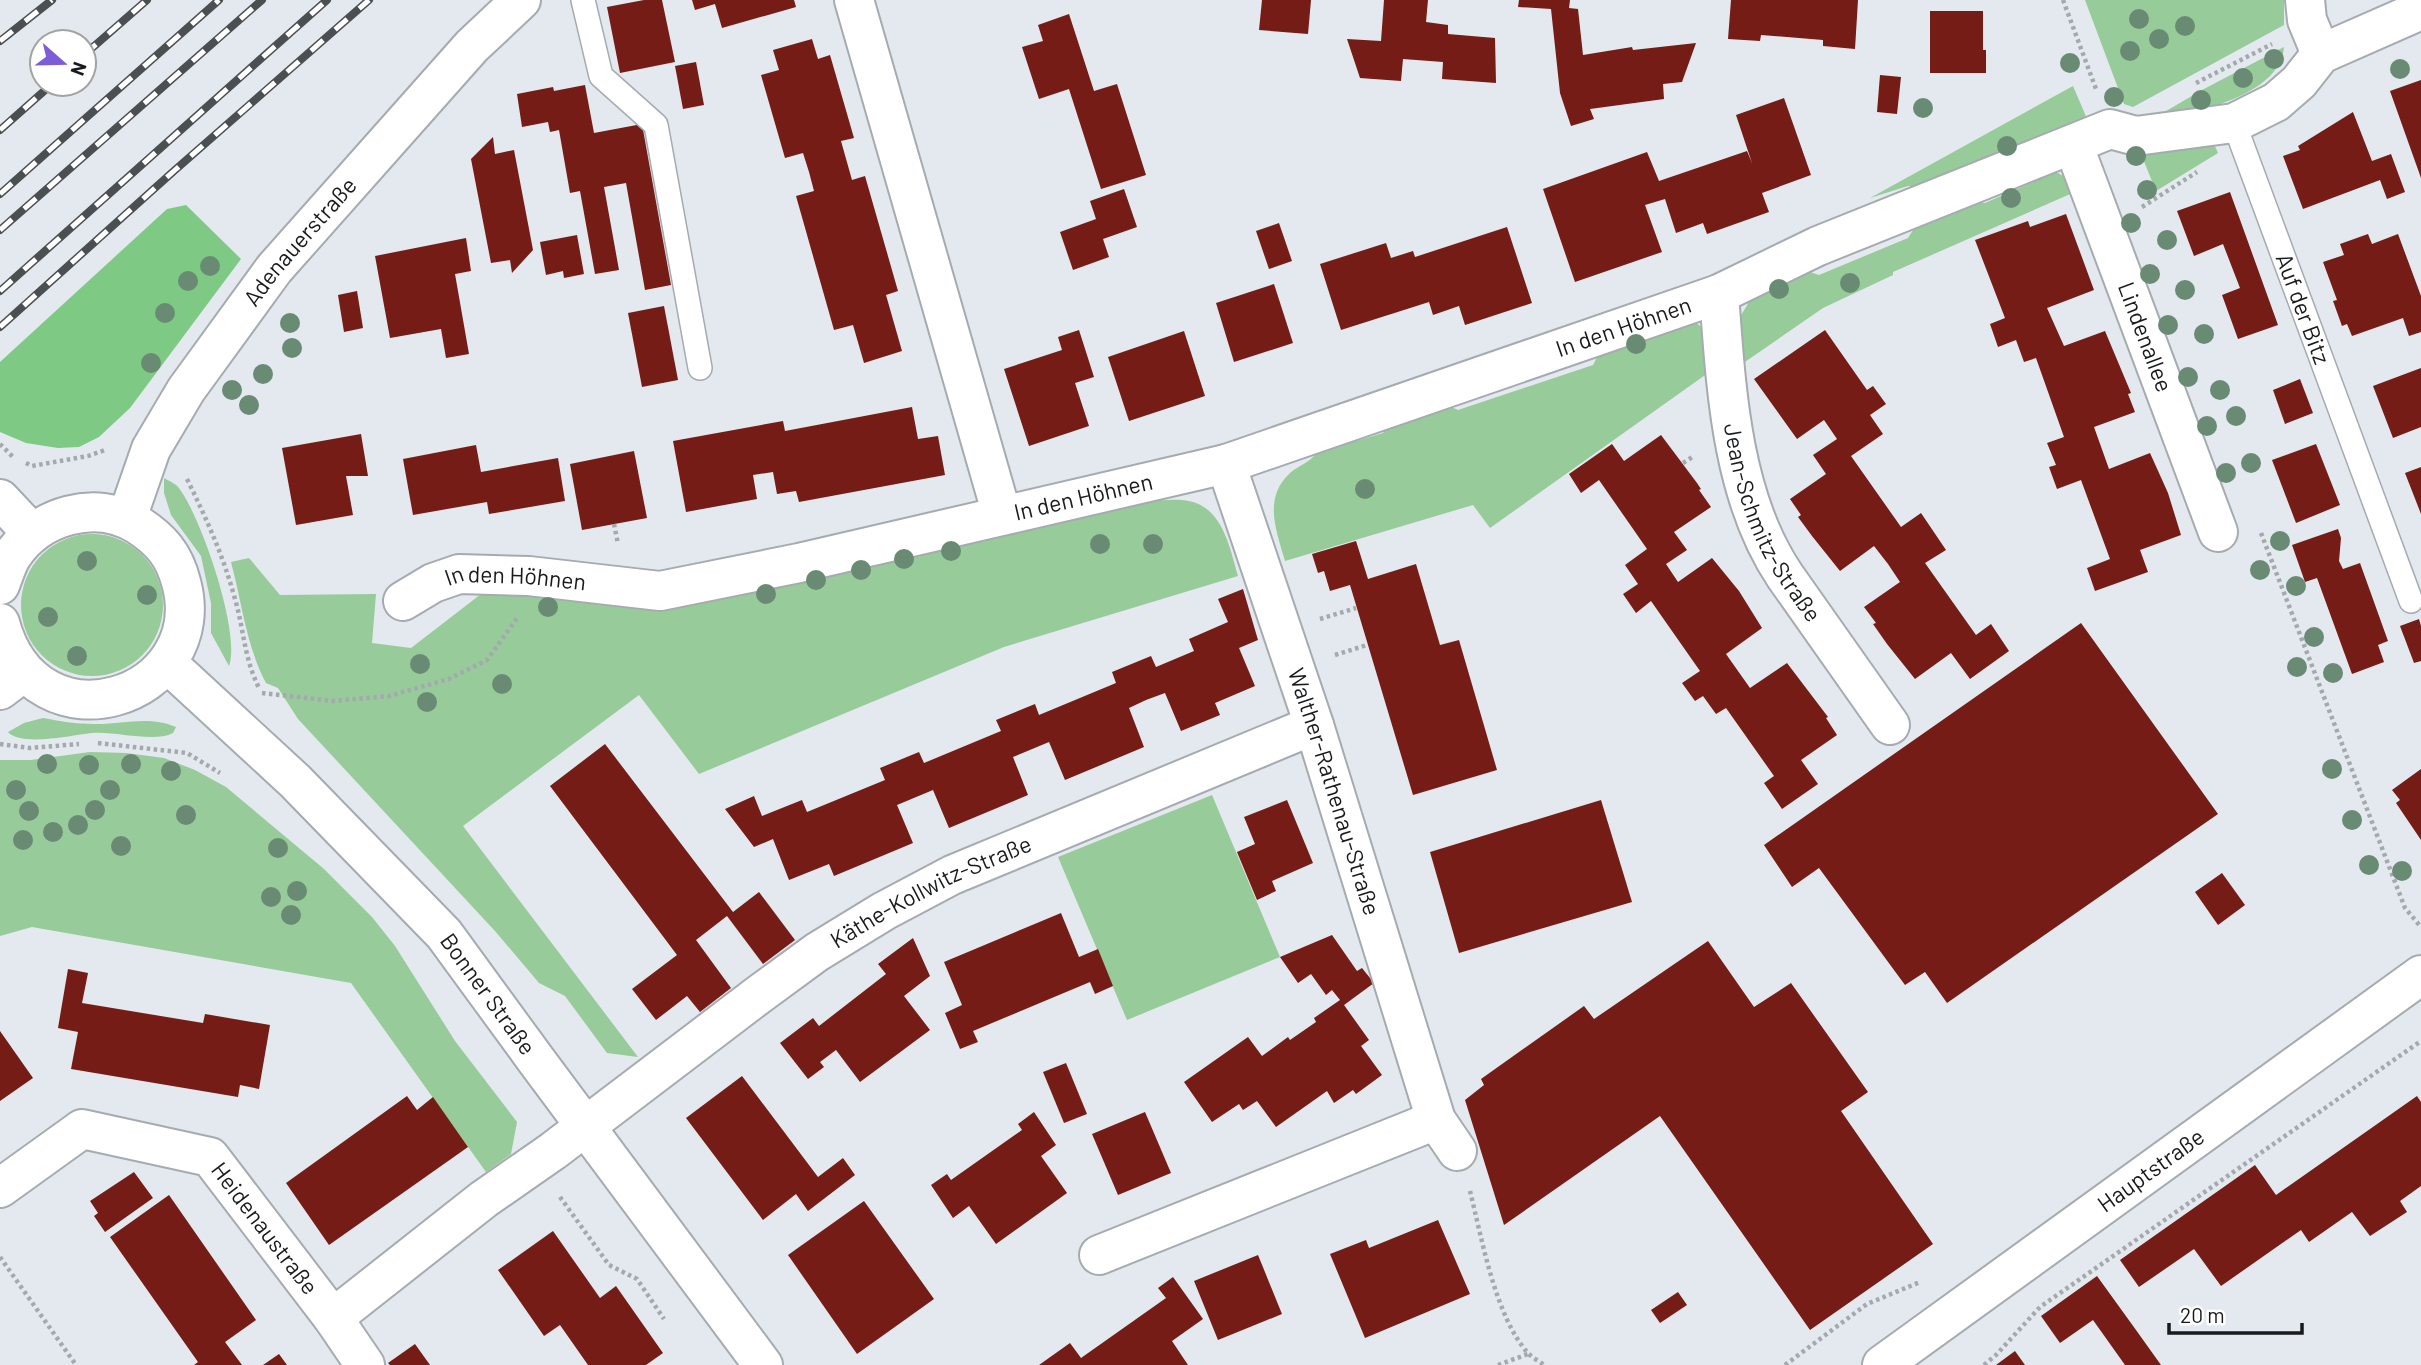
<svg xmlns="http://www.w3.org/2000/svg" width="2421" height="1365" font-family="Barlow,sans-serif">
  <rect width="100%" height="100%" fill="#e3e9ee"/>
  <g fill="#97cb99">
    <path d="M2085,0H2284V25L2133,107L2124,104Z"/>
    <path d="M2284,47C2280,99 2185,114 2144,124L2202,90Z"/>
    <path d="M2073,86L2088,121L1935,188L1908,186L1870,198Z"/>
    <path d="M2210,135L2218,153L2156,191L2139,149Z"/>
    <path d="M2056,172L2071,180L2077,191L1893,272V275L1823,308L1742,364L1740,317L1752,297L1804,270L1819,275L1908,238L1920,219L1966,199L1985,203Z"/>
    <path d="M1689,322L1698,324L1711,337L1708,373L1490,528L1473,505L1285,561C1276,530 1263,498 1290,473C1299,465 1310,463 1316,453L1383,433L1394,415L1440,402L1458,410L1593,365L1599,353Z"/>
    <path d="M164,478C171,482 177,484 181,491C202,521 241,633 229,666L211,633V603L201,556L171,515L164,493Z"/>
    <path d="M1149,498C1161,502 1169,499 1182,500C1222,503 1229,545 1238,576L1004,647L699,774L639,695L463,826L638,1057L607,1053L565,996L539,983L495,931L298,719L278,688L266,683C246,645 242,603 231,562L249,558L280,595L376,594L372,643L411,648L485,591L680,607Z"/>
    <circle cx="92" cy="605" r="71"/>
    <path d="M43,718C59,721 76,724 93,724C122,725 147,715 176,727L173,733C154,743 116,731 92,733C72,735 21,747 8,732L24,723Z"/>
    <path d="M90,752L126,753L164,758L195,770L226,787L324,869L372,917L395,946L455,1041L517,1122L511,1154L486,1172L351,983L32,927L0,936V760H31Z"/>
    <path d="M1212,795L1280,957L1127,1020L1058,857Z"/>
  </g>
  <path fill="#7eca84" d="M186,205L241,259L130,408L99,437L79,447L58,448L26,443L0,432V362L167,209Z"/>
  <g fill="#741c15">
    <path d="M644,0H662L675,62L620,73L607,7Z"/>
    <path d="M692,0H794L796,7L722,28L715,4L695,10Z"/>
    <path d="M1262,0H1311L1308,34L1259,30Z"/>
    <path d="M1384,0H1428L1426,22L1448,25V34L1495,38L1496,83L1442,79L1443,62L1403,59L1401,81L1360,78L1347,39L1381,41Z"/>
    <path d="M1519,0H1570L1569,8L1578,9L1583,55L1632,47L1633,50L1696,43L1682,82L1663,84L1664,99L1590,109L1594,119L1571,126L1560,93L1551,9L1518,7Z"/>
    <path d="M1731,0H1858L1855,49L1823,46V40L1761,35L1760,41L1728,39Z"/>
    <path d="M1930,11H1983V50H1986V73H1930Z"/>
    <path d="M1069,14L1094,91L1117,84L1146,175L1101,189L1069,89L1039,99L1022,47L1043,41L1038,25Z"/>
    <path d="M812,39L818,59L830,55L854,138L841,141L852,180L865,176L898,291L886,295L902,351L864,363L853,325L834,330L796,196L814,191L809,172L803,153L785,158L761,75L779,70L773,50Z"/>
    <path d="M696,62L704,105L683,109L675,66Z"/>
    <path d="M1880,75L1901,77L1897,114L1877,112Z"/>
    <path d="M2421,80V178L2390,91Z"/>
    <path d="M585,85L594,133L642,124L671,285L645,290L626,183L604,187L619,270L595,274L580,191L570,193L559,130L550,132L548,122L522,127L517,94L553,87L554,91Z"/>
    <path d="M1784,98L1811,175L1762,193L1769,212L1707,234L1703,223L1676,233L1665,199L1645,205L1662,252L1575,282L1543,189L1647,152L1659,181L1747,151L1752,163L1736,115Z"/>
    <path d="M2353,112L2372,161L2391,154L2405,192L2387,199L2380,180L2303,209L2283,156L2300,150L2298,146Z"/>
    <path d="M493,137L495,154L514,150L533,250L512,273L510,260L491,263L471,159Z"/>
    <path d="M1124,189L1137,227L1103,239L1109,257L1073,270L1060,232L1096,219L1090,201Z"/>
    <path d="M2230,192L2278,325L2238,339L2222,295L2240,288L2223,244L2194,256L2177,211Z"/>
    <path d="M2066,214L2094,290L2047,308L2064,346L2105,331L2131,393L2128,394L2135,412L2094,427L2109,469L2150,453L2168,493L2181,535L2140,550L2148,572L2095,591L2087,568L2110,559L2081,480L2057,489L2049,467L2056,465L2047,443L2064,437L2036,358L2024,362L2016,340L1998,347L1990,324L2005,318L1975,240L2028,221L2030,227Z"/>
    <path d="M1279,223L1292,261L1269,269L1256,231Z"/>
    <path d="M1507,227L1532,303L1465,325L1459,306L1433,315L1429,302L1341,330L1320,264L1386,243L1391,258L1413,251L1415,257Z"/>
    <path d="M2368,234L2372,244L2398,234L2421,296V332L2409,336L2403,318L2352,336L2347,324L2342,326L2333,301L2337,300L2323,262L2344,255L2340,244Z"/>
    <path d="M577,235L584,274L564,278L563,271L546,275L540,242Z"/>
    <path d="M466,238L471,271L455,274L469,354L446,358L441,329L390,338L375,256Z"/>
    <path d="M1274,284L1293,343L1234,362L1216,303Z"/>
    <path d="M357,291L363,328L344,332L338,295Z"/>
    <path d="M664,306L678,380L642,387L628,313Z"/>
    <path d="M1079,330L1094,377L1075,383L1089,426L1029,446L1004,369L1062,350L1058,337Z"/>
    <path d="M1825,330L1867,390L1873,386L1886,404L1870,415L1883,434L1851,456L1901,527L1921,513L1946,550L1925,563L1976,635L1991,624L2009,651L1970,679L1951,653L1915,679L1887,644L1873,624L1876,623L1864,607L1900,582L1888,564L1874,546L1840,571L1812,536L1798,517L1801,515L1790,499L1826,474L1813,455L1837,439L1824,420L1797,439L1754,379Z"/>
    <path d="M1184,331L1205,396L1129,421L1108,357Z"/>
    <path d="M2421,368V427L2393,438L2373,386Z"/>
    <path d="M2300,379L2313,413L2285,424L2273,390Z"/>
    <path d="M912,407L918,439L938,436L945,475L799,502L796,491L777,494L773,472L753,475L757,499L686,512L673,441L783,421L785,431Z"/>
    <path d="M361,434L368,476H346L353,515L296,525L282,448Z"/>
    <path d="M1661,435L1697,483L1701,489L1699,490L1711,507L1674,532L1687,550L1666,564L1678,582L1712,558L1739,591L1762,628L1726,654L1750,688L1787,663L1828,717L1826,718L1837,735L1801,760L1818,784L1782,809L1764,783L1774,776L1726,708L1716,714L1703,696L1695,701L1682,683L1700,671L1651,601L1636,613L1623,594L1638,584L1625,565L1647,549L1599,480L1581,493L1569,474L1612,444L1624,461Z"/>
    <path d="M2316,444L2340,505L2296,523L2272,460Z"/>
    <path d="M476,445L481,472L558,458L565,501L489,514L487,502L413,515L403,459Z"/>
    <path d="M634,451L647,518L582,530L570,464Z"/>
    <path d="M2421,467V514L2405,473Z"/>
    <path d="M2338,529L2341,538L2339,561L2343,569L2360,563L2388,641L2378,645L2384,662L2352,674L2317,578L2305,582L2292,545Z"/>
    <path d="M1356,541L1368,579L1416,564L1440,645L1459,640L1497,770L1413,795L1350,585L1330,591L1324,571L1318,573L1312,554Z"/>
    <path d="M1243,589L1258,640L1239,648L1255,686L1215,703L1220,715L1181,731L1165,693L1146,700L1129,708L1144,747L1065,780L1049,742L1013,757L1028,795L949,828L933,790L897,805L913,843L834,876L829,864L789,880L773,839L754,847L725,809L754,796L762,816L802,800L807,812L885,780L880,768L919,752L924,763L1001,731L996,720L1035,704L1039,715L1116,683L1112,672L1151,656L1156,667L1194,651L1189,639L1228,622L1218,599Z"/>
    <path d="M2419,619L2421,626V661L2414,663L2400,626Z"/>
    <path d="M2081,623L2218,814L1947,1003L1925,972L1905,985L1819,868L1792,887L1764,845Z"/>
    <path d="M605,744L733,912L759,892L795,940L763,964L727,916L696,940L731,988L700,1012L687,996L656,1020L632,989L677,955L550,786Z"/>
    <path d="M2421,769V840L2396,803L2400,800L2392,790Z"/>
    <path d="M1287,800L1313,863L1272,881L1276,891L1257,900L1237,852L1255,844L1244,817Z"/>
    <path d="M1601,800L1632,902L1459,953L1430,852Z"/>
    <path d="M2222,873L2245,905L2218,925L2195,892Z"/>
    <path d="M1061,913L1079,957L1098,949L1113,986L1095,994L1090,982L973,1031L978,1042L960,1049L945,1013L962,1005L944,962Z"/>
    <path d="M1332,935L1357,971L1362,968L1374,983L1344,1005L1369,1040L1361,1046L1382,1075L1356,1094L1353,1090L1334,1103L1327,1091L1276,1127L1257,1101L1243,1110L1239,1104L1212,1122L1184,1082L1248,1037L1262,1056L1288,1037L1290,1040L1316,1022L1314,1018L1340,1000L1332,990L1326,995L1311,974L1298,983L1280,957Z"/>
    <path d="M913,938L930,976L904,996L930,1030L860,1082L836,1050L820,1062L824,1067L808,1079L780,1043L813,1018L819,1026L886,974L878,964Z"/>
    <path d="M1708,941L1754,1007L1791,983L1868,1092L1841,1111L1933,1244L1810,1330L1660,1116L1504,1225L1465,1100L1484,1085L1481,1079L1584,1006L1594,1019Z"/>
    <path d="M68,969L88,973L82,1003L203,1023L205,1014L270,1025L259,1089L240,1085L238,1097L71,1069L78,1032L58,1028Z"/>
    <path d="M0,1031L33,1078L0,1101Z"/>
    <path d="M1066,1063L1087,1114L1064,1123L1043,1072Z"/>
    <path d="M742,1076L818,1177L843,1158L855,1175L808,1211L796,1194L763,1220L686,1118Z"/>
    <path d="M407,1096L417,1110L433,1097L468,1147L329,1245L286,1183Z"/>
    <path d="M2417,1096L2421,1102V1186L2400,1201L2407,1212L2370,1236L2352,1212L2309,1242L2301,1230L2221,1286L2194,1249L2139,1287L2120,1260L2255,1165L2276,1195Z"/>
    <path d="M1034,1112L1056,1145L1041,1156L1067,1193L996,1244L969,1206L953,1218L931,1185L947,1174L951,1180L1022,1130L1018,1124Z"/>
    <path d="M1145,1112L1171,1173L1118,1195L1092,1134Z"/>
    <path d="M134,1172L153,1198L105,1232L94,1216L98,1213L90,1201Z"/>
    <path d="M169,1195L256,1320L225,1342L242,1365H194L198,1362L110,1237Z"/>
    <path d="M864,1201L934,1299L857,1354L788,1255Z"/>
    <path d="M1438,1220L1470,1294L1365,1338L1330,1254L1366,1240L1369,1248Z"/>
    <path d="M553,1231L600,1298L616,1286L663,1353L646,1365H588L560,1325L544,1336L498,1270Z"/>
    <path d="M1258,1255L1282,1314L1218,1340L1194,1281Z"/>
    <path d="M2097,1276L2136,1330L2161,1365H2125L2093,1320L2060,1343L2041,1316Z"/>
    <path d="M1173,1277L1203,1319L1172,1341L1188,1365H1039L1070,1343L1081,1358L1166,1298L1158,1288Z"/>
    <path d="M1678,1292L1687,1305L1660,1323L1651,1310Z"/>
    <path d="M415,1344L430,1365H390L388,1363Z"/>
    <path d="M2015,1351L2025,1365H1996Z"/>
    <path d="M279,1354L287,1365H263Z"/>
  </g>
  <g fill="none" stroke-linecap="round" stroke-linejoin="round">
    <g stroke="#a5abb0" stroke-width="26">
      <g id="lane">
        <path d="M583,0L601,76L656,125L700,368"/>
        <path id="s1" d="M2234,123L2411,601"/>
      </g>
    </g>
    <g stroke="#a5abb0" stroke-width="42">
      <g id="street">
        <path d="M854,0L1002,515"/>
        <path d="M2305,0L2307,20L2321,54"/>
        <path id="s2" d="M2073,144L2218,532"/>
        <path id="s3" d="M1719,294C1726,387 1731,496 1785,576L1890,725"/>
        <path id="s4" d="M1226,464L1314,725L1436,1120L1457,1151"/>
        <path id="s5" d="M127,518L151,449L186,390L274,269L472,46L521,0"/>
        <path id="s6" d="M403,601L433,583L459,574L529,576L660,591L799,563L1226,464L1719,294L1818,246L2110,129L2136,136L2234,123L2276,102L2299,82L2321,54L2421,10"/>
        <path d="M0,690L24,672"/>
        <path id="s7" d="M0,1188L82,1129L210,1157L333,1318"/>
        <path d="M1099,1255L1436,1120"/>
        <path id="s8" d="M365,1365L333,1318L484,1199L553,1151L761,993L817,952L884,911L952,875L1314,725"/>
      </g>
    </g>
    <g stroke="#a5abb0" stroke-width="42">
      <g id="secondary">
        <path d="M0,499L32,533"/>
        <path d="M0,585C4,575 7,564 12,556C39,515 96,499 138,525C161,540 174,555 181,582C213,697 36,757 0,623"/>
        <path id="s9" d="M167,663L295,781L444,934L536,1060L763,1365"/>
      </g>
    </g>
    <g stroke="#a5abb0" stroke-width="42">
      <g id="primary">
        <path id="s10" d="M1882,1365L2421,975"/>
      </g>
    </g>
    <g stroke="#a4a9ad" stroke-width="4.5" stroke-dasharray="3.5 3.5" stroke-linecap="butt">
      <path d="M2063,0L2096,89"/>
      <path d="M2196,83L2272,44"/>
      <path d="M2142,207L2197,172"/>
      <path d="M0,444L14,458"/>
      <path d="M26,463L32,466L88,456L105,450"/>
      <path d="M1683,463L1694,456"/>
      <path d="M187,479C207,520 223,555 235,599C244,630 244,658 259,688"/>
      <path d="M614,524L618,544"/>
      <path d="M2261,533L2405,908L2421,927"/>
      <path d="M1320,619L1356,608"/>
      <path d="M1335,655L1367,645"/>
      <path d="M262,693L333,701L389,696L449,679L487,660L518,617"/>
      <path d="M98,743L187,753L220,773"/>
      <path d="M0,744L30,748L79,744"/>
      <path d="M1470,1191C1482,1239 1495,1315 1527,1352C1531,1357 1539,1361 1544,1365"/>
      <path d="M560,1197L609,1265L637,1279L664,1319"/>
      <path d="M0,1257L76,1365"/>
      <path d="M1498,1365L1528,1354"/>
      <path d="M1785,1365L1867,1304L1920,1282"/>
      <path d="M1984,1365L1996,1355L2040,1307L2421,1041"/>
    </g>
    <use href="#lane" stroke="#fff" stroke-width="23"/>
    <use href="#street" stroke="#fff" stroke-width="38"/>
    <use href="#secondary" stroke="#fff" stroke-width="38"/>
    <use href="#primary" stroke="#fff" stroke-width="38"/>
    <g stroke="#4c4f52" stroke-width="8">
      <g id="rail">
        <path d="M0,41L52,0"/>
        <path d="M84,55L147,0"/>
        <path d="M0,130L52,84"/>
        <path d="M0,194L219,0"/>
        <path d="M0,230L262,0"/>
        <path d="M0,291L327,0"/>
        <path d="M0,327L175,170L369,0"/>
      </g>
    </g>
    <use href="#rail" stroke="#fff" stroke-width="5" stroke-dasharray="16" stroke-linecap="butt"/>
  </g>
  <g fill="#698b74">
    <circle cx="2139" cy="19" r="10"/>
    <circle cx="2185" cy="26" r="10"/>
    <circle cx="2159" cy="39" r="10"/>
    <circle cx="2130" cy="51" r="10"/>
    <circle cx="2274" cy="59" r="10"/>
    <circle cx="2070" cy="63" r="10"/>
    <circle cx="2400" cy="69" r="10"/>
    <circle cx="2243" cy="78" r="10"/>
    <circle cx="2114" cy="97" r="10"/>
    <circle cx="2201" cy="100" r="10"/>
    <circle cx="1923" cy="108" r="10"/>
    <circle cx="2007" cy="146" r="10"/>
    <circle cx="2136" cy="156" r="10"/>
    <circle cx="2147" cy="190" r="10"/>
    <circle cx="2011" cy="198" r="10"/>
    <circle cx="2131" cy="223" r="10"/>
    <circle cx="2167" cy="240" r="10"/>
    <circle cx="210" cy="266" r="10"/>
    <circle cx="2150" cy="274" r="10"/>
    <circle cx="188" cy="281" r="10"/>
    <circle cx="1850" cy="283" r="10"/>
    <circle cx="1779" cy="289" r="10"/>
    <circle cx="2185" cy="290" r="10"/>
    <circle cx="165" cy="313" r="10"/>
    <circle cx="290" cy="323" r="10"/>
    <circle cx="2168" cy="325" r="10"/>
    <circle cx="2204" cy="334" r="10"/>
    <circle cx="1636" cy="344" r="10"/>
    <circle cx="292" cy="348" r="10"/>
    <circle cx="151" cy="363" r="10"/>
    <circle cx="263" cy="374" r="10"/>
    <circle cx="2188" cy="377" r="10"/>
    <circle cx="232" cy="390" r="10"/>
    <circle cx="2220" cy="390" r="10"/>
    <circle cx="249" cy="405" r="10"/>
    <circle cx="2236" cy="416" r="10"/>
    <circle cx="2207" cy="426" r="10"/>
    <circle cx="2251" cy="463" r="10"/>
    <circle cx="2226" cy="473" r="10"/>
    <circle cx="1365" cy="489" r="10"/>
    <circle cx="2280" cy="541" r="10"/>
    <circle cx="1100" cy="544" r="10"/>
    <circle cx="1153" cy="544" r="10"/>
    <circle cx="951" cy="551" r="10"/>
    <circle cx="904" cy="559" r="10"/>
    <circle cx="87" cy="561" r="10"/>
    <circle cx="861" cy="570" r="10"/>
    <circle cx="2260" cy="570" r="10"/>
    <circle cx="816" cy="580" r="10"/>
    <circle cx="2296" cy="586" r="10"/>
    <circle cx="766" cy="594" r="10"/>
    <circle cx="147" cy="595" r="10"/>
    <circle cx="548" cy="607" r="10"/>
    <circle cx="48" cy="617" r="10"/>
    <circle cx="2314" cy="637" r="10"/>
    <circle cx="77" cy="656" r="10"/>
    <circle cx="420" cy="664" r="10"/>
    <circle cx="2297" cy="667" r="10"/>
    <circle cx="2333" cy="673" r="10"/>
    <circle cx="502" cy="684" r="10"/>
    <circle cx="427" cy="702" r="10"/>
    <circle cx="47" cy="764" r="10"/>
    <circle cx="131" cy="764" r="10"/>
    <circle cx="89" cy="765" r="10"/>
    <circle cx="2332" cy="769" r="10"/>
    <circle cx="171" cy="771" r="10"/>
    <circle cx="16" cy="790" r="10"/>
    <circle cx="110" cy="790" r="10"/>
    <circle cx="95" cy="810" r="10"/>
    <circle cx="29" cy="811" r="10"/>
    <circle cx="186" cy="815" r="10"/>
    <circle cx="2352" cy="820" r="10"/>
    <circle cx="78" cy="825" r="10"/>
    <circle cx="53" cy="832" r="10"/>
    <circle cx="23" cy="840" r="10"/>
    <circle cx="121" cy="846" r="10"/>
    <circle cx="278" cy="848" r="10"/>
    <circle cx="2369" cy="865" r="10"/>
    <circle cx="2402" cy="871" r="10"/>
    <circle cx="297" cy="891" r="10"/>
    <circle cx="271" cy="897" r="10"/>
    <circle cx="291" cy="915" r="10"/>
  </g>
  <g text-anchor="middle" stroke-width="7" stroke-linejoin="round" paint-order="stroke">
    <g font-size="23" fill="#181a1c" stroke="#fff">
      <text dy="8" stroke="none"><textPath href="#s5" startOffset="329">Adenauerstraße</textPath></text>
      <text dy="8" stroke="none"><textPath href="#s1" startOffset="198">Auf der Bitz</textPath></text>
      <text dy="8" stroke="none"><textPath href="#s6" startOffset="1265">In den Höhnen</textPath></text>
      <text dy="8" stroke="none"><textPath href="#s2" startOffset="206">Lindenallee</textPath></text>
      <text dy="8" stroke="none"><textPath href="#s6" startOffset="698">In den Höhnen</textPath></text>
      <text dy="8" stroke="none"><textPath href="#s3" startOffset="238">Jean-Schmitz-Straße</textPath></text>
      <text dy="8" stroke="none"><textPath href="#s6" startOffset="119">In den Höhnen</textPath></text>
      <text dy="8" stroke="none"><textPath href="#s4" startOffset="345">Walther-Rathenau-Straße</textPath></text>
      <text dy="8" stroke="none"><textPath href="#s8" startOffset="793">Käthe-Kollwitz-Straße</textPath></text>
      <text dy="8" stroke="none"><textPath href="#s9" startOffset="462">Bonner Straße</textPath></text>
      <text dy="8" stroke="none"><textPath href="#s10" startOffset="332">Hauptstraße</textPath></text>
      <text dy="8" stroke="none"><textPath href="#s7" startOffset="322">Heidenaustraße</textPath></text>
    </g>
  </g>
  <g transform="translate(63 63) rotate(110)"><circle r="33" fill="#ffffff" stroke="#a3a3a4" stroke-width="2"/>
  <path d="M0-5L12 26L0 18L-12 26Z" fill="#7d5dd7"/>
  <text y="-10" font-size="19" font-weight="bold" text-anchor="middle" fill="#181a1c">N</text>
  </g>
  <path d="M2169 1323v10h133v-10" fill="none" stroke="#181a1c" stroke-width="3.5"/>
  <text x="2180" y="1323" font-size="21" fill="#181a1c" stroke="#ffffff" stroke-width="5" paint-order="stroke">20 m</text>
</svg>
